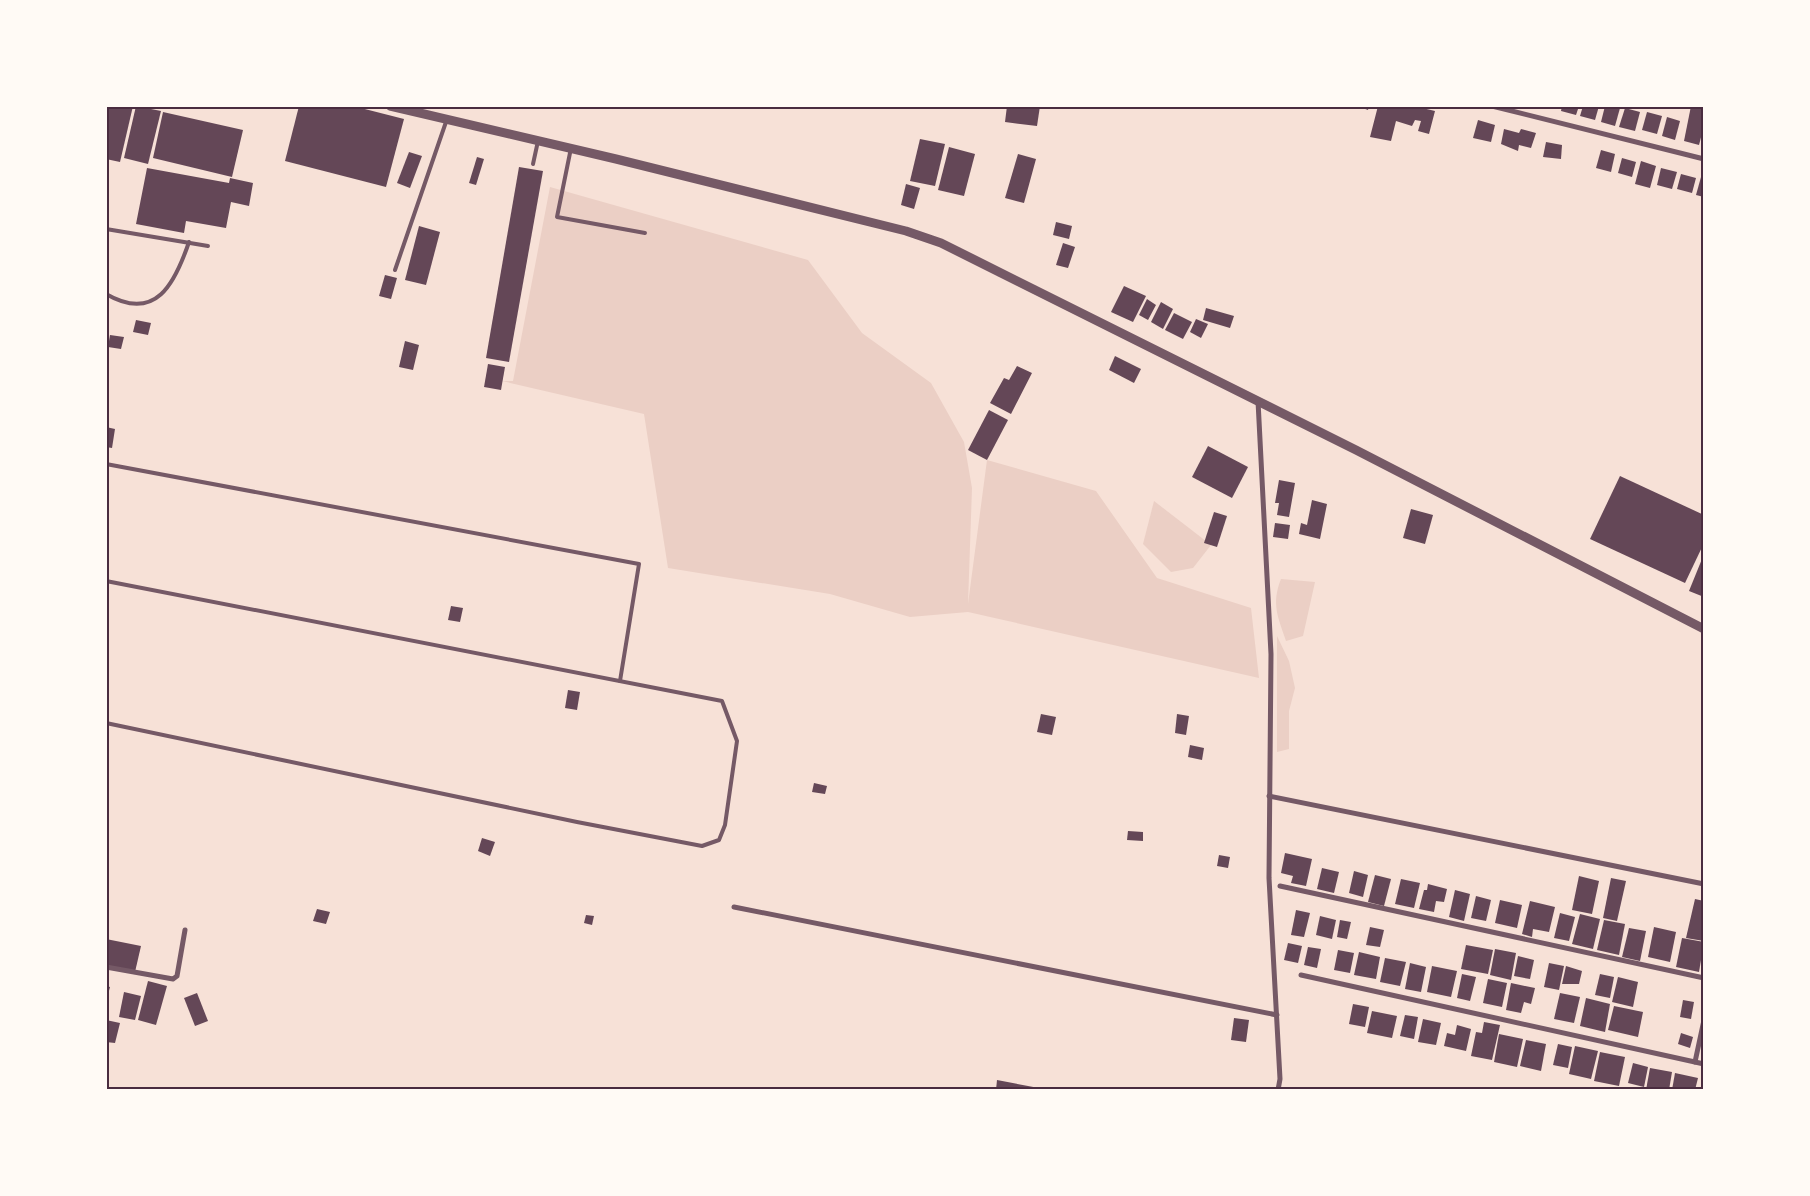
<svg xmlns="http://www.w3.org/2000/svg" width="1810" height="1196" font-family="Helvetica,sans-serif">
  <rect width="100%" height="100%" fill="#f7e1d7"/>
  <g fill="#ebcfc5">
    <path d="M550,187L808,260L862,333L931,383L964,442L972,488L968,604L987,460L1096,491L1157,578L1251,608L1259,678L968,612L910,617L830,594L668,568L644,414L502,381H513Z"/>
    <path d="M1154,501L1211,545L1193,568L1171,572L1143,544Z"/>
    <path d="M1281,579L1315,582L1303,636L1286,641C1278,617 1271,604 1281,579Z"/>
    <path d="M1277,636L1289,661L1295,688L1289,711V749L1277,752Z"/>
  </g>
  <g fill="#644757">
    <path d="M106,106H133L120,162L106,159Z"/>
    <path d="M136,106L161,111L148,164L124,158Z"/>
    <path d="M299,106H353L404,119L386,187L285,161Z"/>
    <path d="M1007,106H1040L1037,126L1005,122Z"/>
    <path d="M1357,106H1369L1368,110Z"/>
    <path d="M1378,106H1414L1435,111L1429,134L1418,131L1421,121L1415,120L1412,126L1396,121L1391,141L1370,137Z"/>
    <path d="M1562,106H1579L1576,115L1561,111Z"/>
    <path d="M1583,106H1599L1595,120L1580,116Z"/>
    <path d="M1605,106L1620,108L1615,126L1601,122Z"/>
    <path d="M1691,106L1704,109V126L1699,145L1684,141Z"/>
    <path d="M1625,108L1640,112L1635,131L1619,127Z"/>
    <path d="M163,112L243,130L232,177L153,158Z"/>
    <path d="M1647,112L1662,116L1657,134L1642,130Z"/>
    <path d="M1667,117L1680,121L1675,140L1662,136Z"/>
    <path d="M1478,120L1495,125L1491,142L1473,138Z"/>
    <path d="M1504,129L1519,133L1521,129L1536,133L1531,148L1519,145L1518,151L1501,144Z"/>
    <path d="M920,139L945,144L935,186L910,181Z"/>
    <path d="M1546,142L1562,145L1561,159L1543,157Z"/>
    <path d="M949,147L975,154L964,196L938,190Z"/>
    <path d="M1601,150L1615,154L1611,172L1596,168Z"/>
    <path d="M409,152L422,156L410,188L397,183Z"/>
    <path d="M1018,154L1036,159L1024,203L1005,198Z"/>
    <path d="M477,157L484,159L476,185L469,183Z"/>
    <path d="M1622,158L1636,162L1632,177L1618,173Z"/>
    <path d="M1641,161L1656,166L1650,188L1635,184Z"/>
    <path d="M519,167L543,171L509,362L486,358Z"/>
    <path d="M147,168L229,183L230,178L253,183L249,206L231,202L226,228L186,221L184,233L136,224Z"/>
    <path d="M1661,168L1677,172L1672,189L1657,185Z"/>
    <path d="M1681,174L1696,178L1692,193L1677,189Z"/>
    <path d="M1701,177L1704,178V197L1696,195Z"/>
    <path d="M906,184L920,188L914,209L901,205Z"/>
    <path d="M1056,222L1072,226L1069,239L1053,235Z"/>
    <path d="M419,226L440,232L426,285L405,280Z"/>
    <path d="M1063,243L1075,247L1068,268L1056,265Z"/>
    <path d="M385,275L397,278L391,299L379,296Z"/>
    <path d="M1124,286L1146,296L1133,322L1111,312Z"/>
    <path d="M1147,299L1156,305L1148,320L1139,315Z"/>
    <path d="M1161,302L1173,309L1163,329L1151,322Z"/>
    <path d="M1206,308L1234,316L1230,328L1203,320Z"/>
    <path d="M1174,313L1192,322L1183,339L1165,330Z"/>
    <path d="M1196,319L1208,324L1201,338L1190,332Z"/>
    <path d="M136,320L151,323L148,335L133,332Z"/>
    <path d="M110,335L124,337L121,349L108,347Z"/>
    <path d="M405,341L419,345L413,370L399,367Z"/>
    <path d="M1115,356L1141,369L1134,383L1109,370Z"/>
    <path d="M488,364L505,367L501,390L484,387Z"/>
    <path d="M1017,366L1032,373L1011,414L990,403L1004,378L1009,380Z"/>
    <path d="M989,410L1008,420L987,460L968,450Z"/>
    <path d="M106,427L115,429L112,448L106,447Z"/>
    <path d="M1208,446L1248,467L1232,498L1192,477Z"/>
    <path d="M1620,476L1704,515V543L1685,583L1590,539Z"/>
    <path d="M1279,480L1295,483L1289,517L1277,515L1279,503H1275Z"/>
    <path d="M1312,500L1327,504L1320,539L1299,534L1301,523L1307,525Z"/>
    <path d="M1411,509L1433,515L1425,544L1403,538Z"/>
    <path d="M1214,512L1227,516L1217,547L1204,543Z"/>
    <path d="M1275,523L1290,525L1288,539L1273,537Z"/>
    <path d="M1704,554V597L1689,591Z"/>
    <path d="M451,606L463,608L460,622L448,620Z"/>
    <path d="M568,690L580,692L577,710L565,708Z"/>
    <path d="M1041,714L1056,717L1052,735L1037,732Z"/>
    <path d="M1177,714L1189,716L1186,735L1175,733Z"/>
    <path d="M1190,745L1204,748L1202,760L1188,757Z"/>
    <path d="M814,783L827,786L825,794L812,792Z"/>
    <path d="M1128,831L1143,832V841L1127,840Z"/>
    <path d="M482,838L495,842L490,856L478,851Z"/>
    <path d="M1285,853L1312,859L1306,886L1291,883L1293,876L1281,873Z"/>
    <path d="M1219,855L1230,857L1228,868L1217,866Z"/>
    <path d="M1322,868L1339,872L1334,893L1317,889Z"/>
    <path d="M1354,871L1368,875L1363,897L1349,893Z"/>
    <path d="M1375,875L1391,879L1384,906L1368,902Z"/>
    <path d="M1579,876L1599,881L1592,914L1572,910Z"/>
    <path d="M1611,878L1626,881L1617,921L1603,918Z"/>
    <path d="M1401,879L1420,883L1414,908L1395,904Z"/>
    <path d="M1428,884L1447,889L1444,902L1436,901L1434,912L1419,909L1424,890H1427Z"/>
    <path d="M1455,890L1470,894L1464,921L1449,917Z"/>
    <path d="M1476,896L1491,900L1486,921L1471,918Z"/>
    <path d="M1695,899L1704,901V941L1686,938Z"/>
    <path d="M1500,900L1522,905L1517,928L1495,923Z"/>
    <path d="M1530,901L1555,907L1549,932L1533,929L1532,937L1522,934Z"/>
    <path d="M317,909L330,912L326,924L313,921Z"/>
    <path d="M1296,910L1310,913L1304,937L1291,935Z"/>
    <path d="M1560,913L1575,917L1569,941L1554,938Z"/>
    <path d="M1580,914L1600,919L1593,949L1572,944Z"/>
    <path d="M586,915L594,916L592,925L584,923Z"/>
    <path d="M1320,916L1336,920L1332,939L1316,935Z"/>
    <path d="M1340,920L1351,922L1347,939L1337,937Z"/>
    <path d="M1604,920L1625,924L1619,955L1597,950Z"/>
    <path d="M1370,927L1384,930L1380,947L1366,945Z"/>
    <path d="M1654,927L1676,932L1670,962L1648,957Z"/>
    <path d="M1629,928L1646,931L1640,961L1622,957Z"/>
    <path d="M1682,938L1704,942L1699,972L1676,967Z"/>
    <path d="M106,939L141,946L135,972L106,966Z"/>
    <path d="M1288,943L1302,946L1298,963L1284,960Z"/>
    <path d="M1466,945L1493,950L1488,974L1461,969Z"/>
    <path d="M1308,947L1321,949L1317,968L1304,965Z"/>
    <path d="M1495,949L1516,953L1511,980L1490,975Z"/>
    <path d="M1338,950L1354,953L1350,973L1334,970Z"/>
    <path d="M1359,952L1380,957L1376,979L1354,975Z"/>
    <path d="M1518,956L1534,960L1530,979L1514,976Z"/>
    <path d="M1385,958L1406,962L1400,986L1380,982Z"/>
    <path d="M1410,963L1426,967L1421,992L1405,989Z"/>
    <path d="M1549,963L1564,966L1559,990L1544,987Z"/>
    <path d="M1432,966L1457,971L1451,997L1427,992Z"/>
    <path d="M1566,966L1582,971L1579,984H1562Z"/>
    <path d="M1462,974L1476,977L1470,1001L1457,998Z"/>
    <path d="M1600,974L1614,977L1610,998L1595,995Z"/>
    <path d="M1618,977L1638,982L1633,1007L1612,1002Z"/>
    <path d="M1488,979L1507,983L1502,1007L1483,1003Z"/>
    <path d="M148,981L167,986L156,1025L138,1020Z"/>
    <path d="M1511,983L1535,988L1531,1004L1524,1002L1521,1013L1506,1010Z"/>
    <path d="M106,986L110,987L107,998H106Z"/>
    <path d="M124,992L141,996L135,1020L119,1017Z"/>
    <path d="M197,993L208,1021L195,1026L184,998Z"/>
    <path d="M1560,993L1580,997L1574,1023L1554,1019Z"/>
    <path d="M1586,998L1610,1004L1605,1032L1580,1026Z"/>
    <path d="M1683,1000L1694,1002L1691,1019L1680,1017Z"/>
    <path d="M1353,1004L1369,1007L1365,1027L1349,1024Z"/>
    <path d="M1614,1006L1643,1012L1638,1037L1608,1030Z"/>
    <path d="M1372,1011L1397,1016L1392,1038L1367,1033Z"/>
    <path d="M1405,1015L1418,1017L1414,1039L1400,1036Z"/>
    <path d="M1234,1018L1249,1020L1246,1042L1231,1040Z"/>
    <path d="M1423,1019L1441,1023L1436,1045L1418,1042Z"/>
    <path d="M106,1020L120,1023L115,1043L106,1042Z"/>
    <path d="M1484,1022L1500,1025L1492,1060L1471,1056L1476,1032L1482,1033Z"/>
    <path d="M1457,1025L1471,1029L1466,1051L1444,1046L1447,1033L1455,1035Z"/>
    <path d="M1681,1033L1693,1037L1690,1048L1678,1044Z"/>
    <path d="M1499,1034L1523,1039L1517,1067L1494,1062Z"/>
    <path d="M1526,1040L1546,1044L1541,1071L1520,1066Z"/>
    <path d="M1558,1044L1572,1047L1568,1068L1553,1065Z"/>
    <path d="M1575,1046L1598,1051L1591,1079L1569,1074Z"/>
    <path d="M1600,1052L1625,1057L1619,1086L1594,1081Z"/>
    <path d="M1633,1063L1648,1067L1644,1087L1628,1083Z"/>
    <path d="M1650,1068L1672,1072L1669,1090H1646Z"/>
    <path d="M1675,1073L1698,1078L1695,1090H1672Z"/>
    <path d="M997,1080L1044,1089V1090H996Z"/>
  </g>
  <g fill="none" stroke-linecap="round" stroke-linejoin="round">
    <g stroke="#755966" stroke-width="4">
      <path d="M571,148L557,217L645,233"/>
      <path d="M533,164L538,141"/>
      <path d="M106,229L208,246"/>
      <path d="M395,270L447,119"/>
      <path d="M106,294C156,323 175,283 189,242"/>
      <path d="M106,464L639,564L620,681"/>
      <path d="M106,581L722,701L737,741L725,825L719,840L702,846L577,822L106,723"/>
    </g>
    <g stroke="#755966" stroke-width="5">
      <path d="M1492,106L1704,159"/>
      <path d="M1258,401L1271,654L1269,878L1280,1079L1278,1090"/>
      <path d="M1269,796L1704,884"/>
      <path d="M1280,886L1704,978"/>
      <path d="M734,907L1277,1015"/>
      <path d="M106,967L173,979L177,976L185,930"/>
      <path d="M1301,975L1704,1064"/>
      <path d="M1695,1062L1704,1020"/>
    </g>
    <path stroke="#755966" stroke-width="9" d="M390,106L616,159L906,231L941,243L1356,450L1704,629"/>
  </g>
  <rect width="1810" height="1196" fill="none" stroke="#fffaf5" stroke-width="215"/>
  <rect x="108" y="108" width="1594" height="980" fill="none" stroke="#4a2c40" stroke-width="2"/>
</svg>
